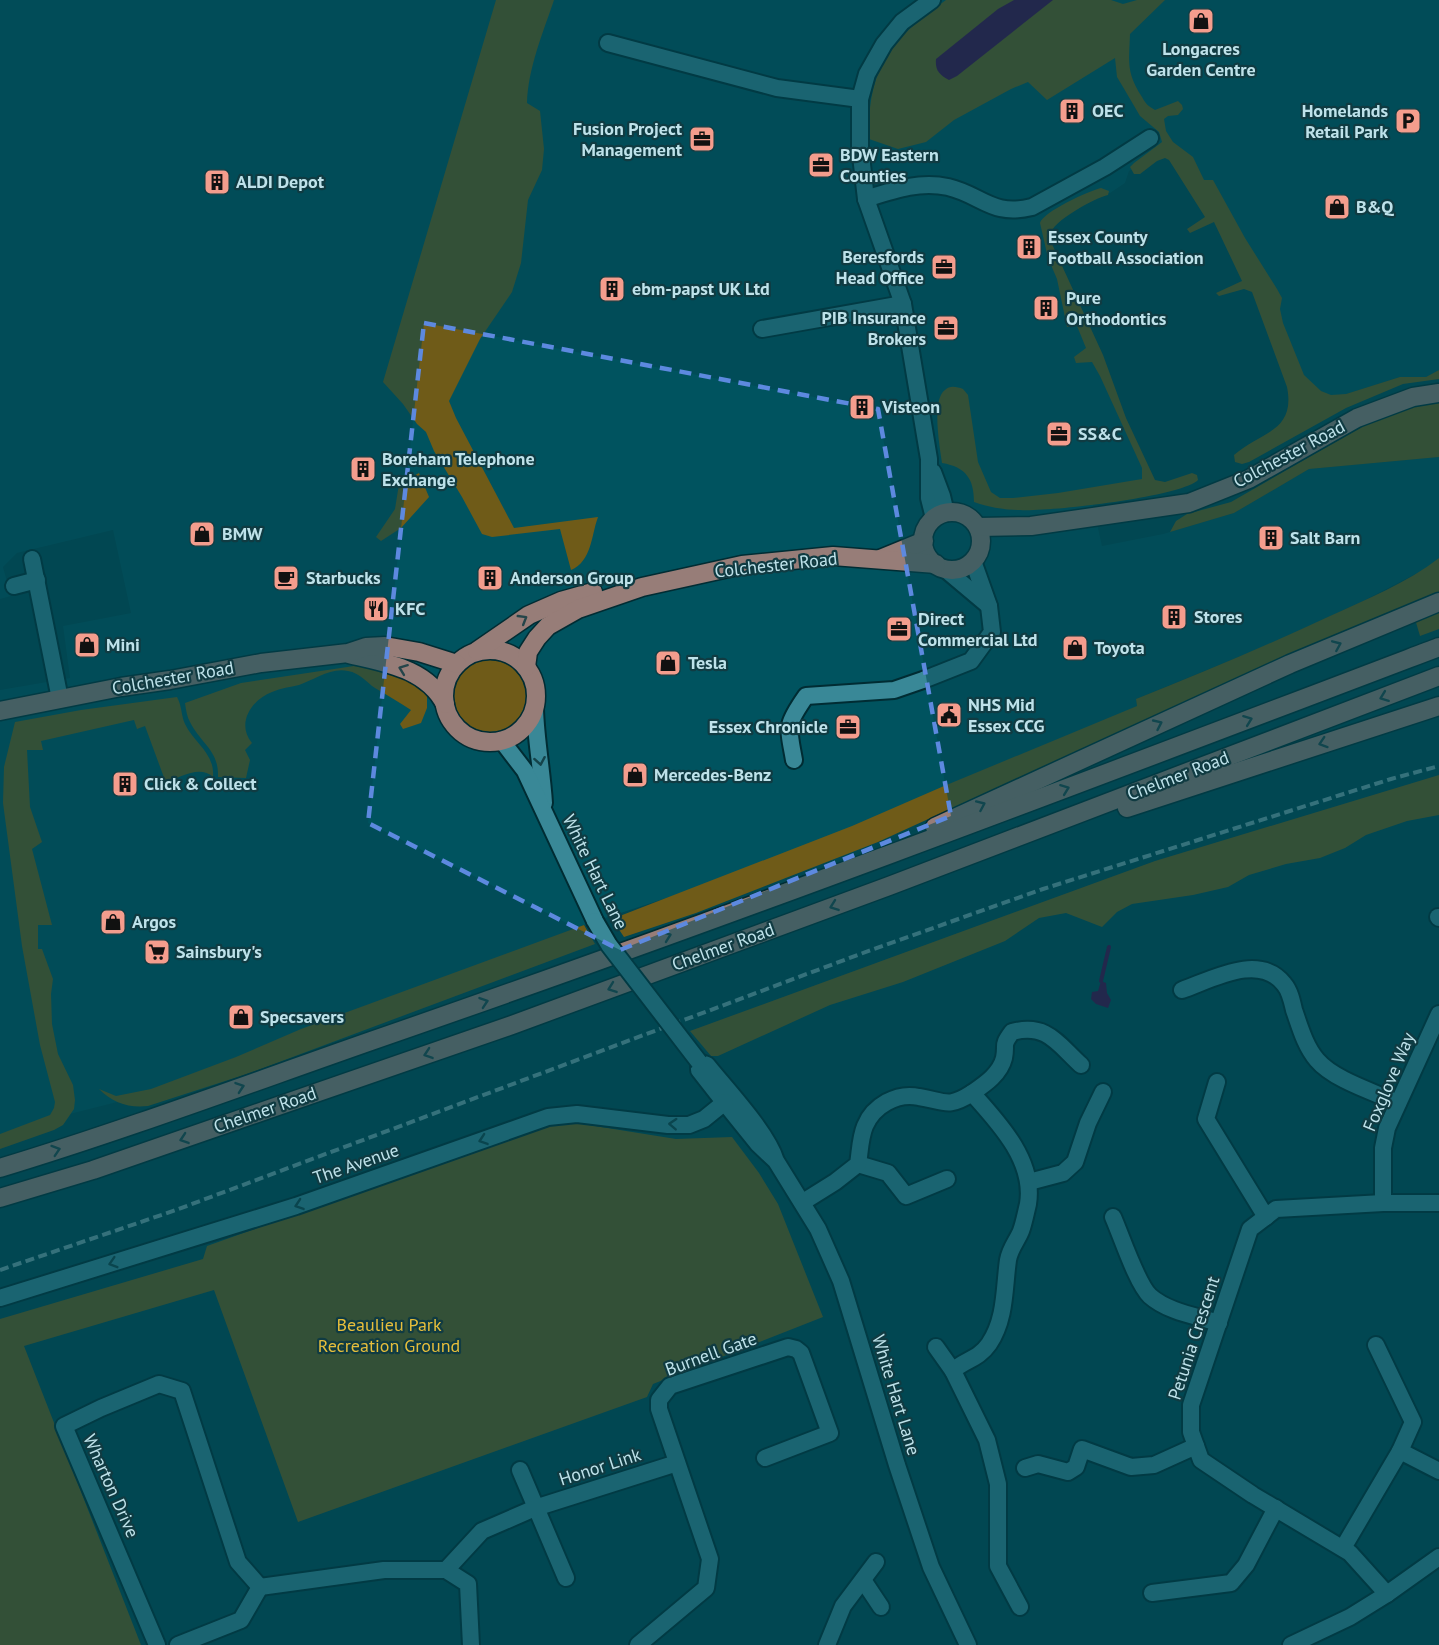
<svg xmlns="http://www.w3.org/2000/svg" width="1439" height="1645" font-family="'PT Sans',sans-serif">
  <rect width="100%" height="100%" fill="#014752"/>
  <path fill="#00535f" d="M0,0H1439V370L1426,377H1400L1311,405L1287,347L1174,146L1129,171L1125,183L1110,193L1103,192L1045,225L1051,257L1151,487L1091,496L1102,546L1163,534L1234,513L1309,469L1439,457V558L1425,569L1363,601L1265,646L1136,699L1137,706L859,835L584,925L133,1098L58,1117L0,1134V690L70,678L63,626L131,613L113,530L17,553L3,567L11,596L0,599Z"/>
  <g fill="#6f5b18">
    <path d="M496,0H554C543,33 528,68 527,103L540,111L544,149L542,170L528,200L521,263L512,292L480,339L449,401L456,418L514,528L598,517C591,536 592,561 571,570L560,529L492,537L482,534L462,497L434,451L426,432L417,424L403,404L383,382Z"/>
    <path d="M946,0H1111L1123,4L1137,0H1165L1130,34C1129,63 1126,72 1142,97C1146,104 1148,106 1155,110L1178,101L1182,105L1183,109L1178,115L1168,116L1164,119L1166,131L1173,142L1193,157L1204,180H1213L1245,238L1277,289L1282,298L1280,309L1283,323L1304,375L1321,391L1331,395L1346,394L1400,377H1426L1439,370V379L1403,384L1346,408L1249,462L1242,464L1235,462L1234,455C1260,432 1296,432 1287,387L1252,292L1244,289L1219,296L1216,293L1242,281L1214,222L1190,233L1187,229L1205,217L1169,160L1165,158L1157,161L1140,174H1134L1130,167L1134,163L1162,142L1159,132L1140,116L1123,87L1117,77L1115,58L1047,100L1028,82L1011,89L954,120L926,142L898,149L869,139C867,68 891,39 946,0Z"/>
    <path d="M1101,188L1109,191L1108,195C1095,198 1052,221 1050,235C1050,238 1051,241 1052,244L1103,355L1126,418L1155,480L1165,482L1192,473L1197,475L1198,480C1181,497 1048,512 1020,510C1004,510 988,507 974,502C974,479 966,467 942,463C940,448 931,400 945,390C950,385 957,387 963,389L968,395L978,462L991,492L1000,498H1013L1058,493L1142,479V468L1100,376L1092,362L1076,363L1074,357L1086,348L1077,326L1067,327L1057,279L1048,258L1040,223C1043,212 1088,191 1101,188Z"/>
    <path d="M1439,400V457L1309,469L1234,513L1170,532L1176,521L1187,514L1231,502L1365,425L1424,402Z"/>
    <path d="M419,473L429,497L401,528L381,541L376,537L395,509L399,484Z"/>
    <path d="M1439,558V594L1167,710L878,842L696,913L624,937L612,919L852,826L944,786L1137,706L1136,699C1201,673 1266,646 1330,616C1367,599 1407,583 1439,558Z"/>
    <path d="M1439,609V629L1420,636L1415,619Z"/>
    <circle cx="490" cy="696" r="36"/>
    <path d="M354,666L374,668L412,682L427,695V708L421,723L403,729L400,724L411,710C399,702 387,695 375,688C366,682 360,673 348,671C331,667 314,680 299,685C290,687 281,688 272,692C251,700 236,724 252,743L245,750L250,760L246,778L218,777C219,750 201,744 190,722C187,717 186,710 185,703L241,683Z"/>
    <path d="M177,697C182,706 181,715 185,724C194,743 215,753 213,777C200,765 180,777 166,783L145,726L137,729L134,720L41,741L43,750H27L30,807L42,842L32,849L52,925H38V949H42L53,979L51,994L52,1024L58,1054L73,1085L75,1100L74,1109L63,1125L54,1130L0,1149V1134L50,1115L54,1108L55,1102L40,1045L22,946L3,803L4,767L15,722L81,710Z"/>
    <path d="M1439,775V815L1407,821L1366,835L1345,848L1320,858L1286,864L1249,875L1228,887L1193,895L1132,904L1117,912L1102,927L1066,913L1039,918L1005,941L903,982L830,1005L718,1056H711L690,1031L1155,861Z"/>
    <path d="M584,925L595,944L247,1074L148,1106C128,1108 113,1103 99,1089L116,1096L151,1089L236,1057L301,1029Z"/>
    <path d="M570,1122L676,1139L732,1137L759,1173L778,1204L823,1317L653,1384L647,1397L298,1522L214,1290L24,1346L141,1645H0V1319L203,1259L207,1246L538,1128Z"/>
  </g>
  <g fill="#4a0446">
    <path d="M1014,0H1053L957,76L949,80C939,75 935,70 936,59L998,9Z"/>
    <path d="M1101,981L1106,983L1107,993L1111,1000L1108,1008L1096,1004L1091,999L1092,992L1098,991Z"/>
  </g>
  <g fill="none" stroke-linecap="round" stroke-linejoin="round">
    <path stroke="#4a0446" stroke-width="4" d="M1101,981L1109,947"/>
    <g stroke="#002c33" stroke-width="20">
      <g id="minor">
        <path d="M932,0L902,22L884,44L867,74L860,99V147L866,199L903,304L929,459V498L934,518"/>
        <path d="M608,43L777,88L860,99"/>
        <path d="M866,199C894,190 919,181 948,187C982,195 992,217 1032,207L1105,167L1150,138"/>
        <path d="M762,329L903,304"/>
        <path d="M933,472L942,496L946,513"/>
        <path d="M32,559L60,699"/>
        <path d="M945,569L989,606"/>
        <path d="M14,586L37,580"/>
        <path d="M535,709C536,741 542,771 544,803"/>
        <path d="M502,741L525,771L595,921"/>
        <path d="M794,760C788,726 785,726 806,696L894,690L923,680L971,661L992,632L989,606L973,561"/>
        <path d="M1438,917L1439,918"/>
        <path d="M1182,990C1211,980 1259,952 1284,984C1290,991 1292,1001 1294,1010C1300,1027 1305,1046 1317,1060C1334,1080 1374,1092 1398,1103"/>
        <path d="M1217,1082L1206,1119L1266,1217"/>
        <path d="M972,1093C985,1084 1000,1074 1004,1058C1007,1043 1001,1047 1012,1032C1047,1023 1057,1043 1081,1065"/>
        <path d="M776,1161C767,1132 727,1090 707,1065L699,1062V1070L717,1093L758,1144L776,1161L818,1229L841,1281L897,1465L931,1567L968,1645"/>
        <path d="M858,1164L888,1173L906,1196L947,1179"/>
        <path d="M1029,1182L1063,1173L1075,1162L1088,1123L1103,1092"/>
        <path d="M803,1202L835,1182L858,1164C860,1152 860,1138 865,1126C873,1106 897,1092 919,1097C945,1101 947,1109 972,1093C999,1123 1035,1161 1028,1204C1026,1212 1024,1223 1021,1231C1017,1241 1010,1248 1008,1260C1004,1288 1006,1319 989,1344C978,1360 963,1360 953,1371L987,1440L998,1484V1566L1020,1607"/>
        <path d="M1383,1203V1148L1387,1128L1439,1014"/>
        <path d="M1113,1217C1121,1235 1137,1284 1150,1296C1168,1312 1197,1316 1219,1323"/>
        <path d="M0,1298L296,1206L548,1117L577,1114L668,1125H689L704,1119L725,1102"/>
        <path d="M936,1347L953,1371"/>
        <path d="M1400,1451L1439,1471"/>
        <path d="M1025,1468L1038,1464L1068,1472L1076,1467L1082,1449L1131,1467L1154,1465L1196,1446"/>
        <path d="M520,1470L566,1578"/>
        <path d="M1343,1548L1400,1451L1413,1422L1376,1345"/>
        <path d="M446,1570L482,1531L535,1508L677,1463"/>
        <path d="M863,1580L881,1607"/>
        <path d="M260,1587L384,1570H446L468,1584L471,1645"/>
        <path d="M1152,1593L1231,1583L1246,1565L1276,1508"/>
        <path d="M1387,1594L1350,1553L1253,1495L1201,1460L1191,1432V1405L1250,1229L1276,1209L1383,1203H1439"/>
        <path d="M157,1645L64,1426L101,1408L159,1384L182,1391L238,1562L260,1587"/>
        <path d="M178,1645L241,1620L260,1587"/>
        <path d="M638,1645L706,1588L710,1559L659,1409V1400L670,1386L788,1347L796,1349L801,1353L830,1433L765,1458"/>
        <path d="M827,1645L843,1606L876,1562"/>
        <path d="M1291,1645L1350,1617L1387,1594L1439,1557"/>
      </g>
    </g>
    <g stroke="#002c33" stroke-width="21">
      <g id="major">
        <circle cx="952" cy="541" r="29"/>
        <path d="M978,527L1031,526L1189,503L1249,479L1357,418L1413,397L1439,393"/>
        <path d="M880,559L924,541"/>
        <circle cx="490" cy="696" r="46"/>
        <path d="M477,651L529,615L561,601L593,592"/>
        <path d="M349,654C385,663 426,668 445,704"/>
        <path d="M526,667L528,652L537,638L548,626L578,609L642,587L742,565L833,556L936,564"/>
        <path d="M0,711L121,687L170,680L261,663L348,653L366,647L385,646L419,652L457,664"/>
        <path d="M1127,808L1439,706"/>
        <path d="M935,827L1290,664L1439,602"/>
        <path d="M0,1168C125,1130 248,1084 371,1041C730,917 1084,782 1439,647"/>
        <path d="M0,1198L93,1170L512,1025L889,886L1439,676"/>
      </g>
    </g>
    <use href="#minor" stroke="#398897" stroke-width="16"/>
    <use href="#major" stroke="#977d78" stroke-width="18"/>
    <path stroke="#73a5ae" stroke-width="4" stroke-dasharray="9 4.5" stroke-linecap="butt" d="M0,1270L176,1210L871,950L1043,889L1391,779L1439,766"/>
    <g stroke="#002c33" stroke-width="20" stroke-linecap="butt">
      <path id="minor-bridge" d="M595,921L609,945L699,1062"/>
    </g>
    <use href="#minor-bridge" stroke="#398897" stroke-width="16"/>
  </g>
  <defs><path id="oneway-chevron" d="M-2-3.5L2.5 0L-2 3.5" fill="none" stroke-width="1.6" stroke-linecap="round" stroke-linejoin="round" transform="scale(1.5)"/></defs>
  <g stroke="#24454a">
    <use href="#oneway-chevron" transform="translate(523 619) rotate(-31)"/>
    <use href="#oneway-chevron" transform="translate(1337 645) rotate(-23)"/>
    <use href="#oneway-chevron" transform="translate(403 669) rotate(-159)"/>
    <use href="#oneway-chevron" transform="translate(1384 697) rotate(159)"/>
    <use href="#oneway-chevron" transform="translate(1248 720) rotate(-21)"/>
    <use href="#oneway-chevron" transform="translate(1158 724) rotate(-25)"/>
    <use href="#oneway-chevron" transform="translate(1323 743) rotate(162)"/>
    <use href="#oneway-chevron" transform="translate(1065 789) rotate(-21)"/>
    <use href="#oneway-chevron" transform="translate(981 805) rotate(-24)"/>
    <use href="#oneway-chevron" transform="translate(834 906) rotate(160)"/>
    <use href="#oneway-chevron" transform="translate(667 936) rotate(-20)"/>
    <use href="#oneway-chevron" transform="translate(612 988) rotate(160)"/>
    <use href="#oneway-chevron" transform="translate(484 1002) rotate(-19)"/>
    <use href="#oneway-chevron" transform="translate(428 1054) rotate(161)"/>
    <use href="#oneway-chevron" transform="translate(240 1087) rotate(-19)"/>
    <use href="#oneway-chevron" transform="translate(184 1139) rotate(161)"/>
    <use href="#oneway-chevron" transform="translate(56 1150) rotate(-18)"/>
  </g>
  <g stroke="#14434a">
    <use href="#oneway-chevron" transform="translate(540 761) rotate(80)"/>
    <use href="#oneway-chevron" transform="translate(673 1124) rotate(-177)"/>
    <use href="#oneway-chevron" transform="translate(483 1140) rotate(161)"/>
    <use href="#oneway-chevron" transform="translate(299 1205) rotate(161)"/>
    <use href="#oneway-chevron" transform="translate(113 1263) rotate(163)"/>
  </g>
  <path d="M0 0H1439V1645H0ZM424,323L878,409L951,816L620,950L368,823Z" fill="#014752" fill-opacity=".55" fill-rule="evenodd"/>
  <path fill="none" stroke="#5d89df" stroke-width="4.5" stroke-dasharray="12 8" stroke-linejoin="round" d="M424,323L878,409L951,816L620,950L368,823Z"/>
  <defs>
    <g id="shop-square" transform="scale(1.35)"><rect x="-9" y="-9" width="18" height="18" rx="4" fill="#f49d8d" stroke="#103b42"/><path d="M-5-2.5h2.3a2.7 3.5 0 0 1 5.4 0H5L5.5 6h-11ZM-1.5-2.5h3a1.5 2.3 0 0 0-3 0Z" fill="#111"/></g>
    <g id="building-square" transform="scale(1.35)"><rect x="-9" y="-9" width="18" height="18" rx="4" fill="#f49d8d" stroke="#103b42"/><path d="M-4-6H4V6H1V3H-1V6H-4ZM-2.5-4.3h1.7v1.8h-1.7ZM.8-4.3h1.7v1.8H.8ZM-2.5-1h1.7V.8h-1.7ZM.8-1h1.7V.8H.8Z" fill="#111"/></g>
    <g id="parking-square" transform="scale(1.35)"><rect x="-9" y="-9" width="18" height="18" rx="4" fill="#f49d8d" stroke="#103b42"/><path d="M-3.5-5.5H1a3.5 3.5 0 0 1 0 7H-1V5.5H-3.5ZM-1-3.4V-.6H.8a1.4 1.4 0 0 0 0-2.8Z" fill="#111"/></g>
    <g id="office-square" transform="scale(1.35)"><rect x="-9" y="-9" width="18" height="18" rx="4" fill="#f49d8d" stroke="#103b42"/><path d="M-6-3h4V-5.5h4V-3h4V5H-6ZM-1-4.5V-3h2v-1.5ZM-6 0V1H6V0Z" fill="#111"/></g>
    <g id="cafe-square" transform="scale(1.35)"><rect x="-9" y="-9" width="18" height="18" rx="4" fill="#f49d8d" stroke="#103b42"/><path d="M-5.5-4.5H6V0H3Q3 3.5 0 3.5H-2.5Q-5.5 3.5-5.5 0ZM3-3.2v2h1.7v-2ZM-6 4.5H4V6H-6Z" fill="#111"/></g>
    <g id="restaurant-square" transform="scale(1.35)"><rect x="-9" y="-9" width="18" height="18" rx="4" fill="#f49d8d" stroke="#103b42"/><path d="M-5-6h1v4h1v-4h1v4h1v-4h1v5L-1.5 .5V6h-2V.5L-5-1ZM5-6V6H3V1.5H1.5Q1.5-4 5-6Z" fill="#111"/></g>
    <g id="civic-square" transform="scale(1.35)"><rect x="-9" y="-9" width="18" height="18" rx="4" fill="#f49d8d" stroke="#103b42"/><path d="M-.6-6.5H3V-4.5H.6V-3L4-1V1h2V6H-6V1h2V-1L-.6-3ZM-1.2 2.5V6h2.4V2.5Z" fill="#111"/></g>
    <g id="supermarket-square" transform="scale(1.35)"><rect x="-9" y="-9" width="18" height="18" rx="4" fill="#f49d8d" stroke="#103b42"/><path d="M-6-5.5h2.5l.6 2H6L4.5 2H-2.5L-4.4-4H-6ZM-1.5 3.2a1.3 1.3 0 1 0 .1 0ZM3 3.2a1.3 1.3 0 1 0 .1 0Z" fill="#111"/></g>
  </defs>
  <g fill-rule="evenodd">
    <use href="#shop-square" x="1201" y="21"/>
    <use href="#building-square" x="1072" y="111"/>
    <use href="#parking-square" x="1408" y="121"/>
    <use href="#office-square" x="702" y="139"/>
    <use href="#office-square" x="821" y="165"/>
    <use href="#building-square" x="217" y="182"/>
    <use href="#shop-square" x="1337" y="207"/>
    <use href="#building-square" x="1029" y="247"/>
    <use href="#office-square" x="944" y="267"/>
    <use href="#building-square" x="612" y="289"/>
    <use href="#building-square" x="1046" y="308"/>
    <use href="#office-square" x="946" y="328"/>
    <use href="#building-square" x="862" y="407"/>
    <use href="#office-square" x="1059" y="434"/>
    <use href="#building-square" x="363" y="469"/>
    <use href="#shop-square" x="202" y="534"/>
    <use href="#building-square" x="1271" y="538"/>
    <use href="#cafe-square" x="286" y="578"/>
    <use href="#building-square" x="490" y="578"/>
    <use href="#restaurant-square" x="376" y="609"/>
    <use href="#building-square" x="1174" y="617"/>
    <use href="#office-square" x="899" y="629"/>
    <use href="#shop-square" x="87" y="645"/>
    <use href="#shop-square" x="1075" y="648"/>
    <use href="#shop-square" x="668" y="663"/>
    <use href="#civic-square" x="949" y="715"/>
    <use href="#office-square" x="848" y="727"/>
    <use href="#shop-square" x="635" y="775"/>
    <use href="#building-square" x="125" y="784"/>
    <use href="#shop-square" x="113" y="922"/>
    <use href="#supermarket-square" x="157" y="952"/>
    <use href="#shop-square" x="241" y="1017"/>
  </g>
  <g text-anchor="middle" stroke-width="4.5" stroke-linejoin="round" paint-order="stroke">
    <g font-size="18" font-weight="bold" fill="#bee2ea" stroke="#103b42" text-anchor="start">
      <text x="1201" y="55" text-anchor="middle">Longacres<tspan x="1201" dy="21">Garden Centre</tspan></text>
      <text x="1092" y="117">OEC</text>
      <text x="1388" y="117" text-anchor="end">Homelands<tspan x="1388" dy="21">Retail Park</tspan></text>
      <text x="682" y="135" text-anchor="end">Fusion Project<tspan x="682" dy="21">Management</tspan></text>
      <text x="840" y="161">BDW Eastern<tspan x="840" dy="21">Counties</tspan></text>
      <text x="236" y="188">ALDI Depot</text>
      <text x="1356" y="213">B&amp;Q</text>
      <text x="1048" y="243">Essex County<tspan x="1048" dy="21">Football Association</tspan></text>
      <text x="924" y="263" text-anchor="end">Beresfords<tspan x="924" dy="21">Head Office</tspan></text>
      <text x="632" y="295">ebm-papst UK Ltd</text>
      <text x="1066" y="304">Pure<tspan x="1066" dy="21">Orthodontics</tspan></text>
      <text x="926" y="324" text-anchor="end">PIB Insurance<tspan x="926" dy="21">Brokers</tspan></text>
      <text x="882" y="413">Visteon</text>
      <text x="1078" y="440">SS&amp;C</text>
      <text x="382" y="465">Boreham Telephone<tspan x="382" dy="21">Exchange</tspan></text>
      <text x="222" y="540">BMW</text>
      <text x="1290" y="544">Salt Barn</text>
      <text x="306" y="584">Starbucks</text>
      <text x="510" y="584">Anderson Group</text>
      <text x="395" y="615">KFC</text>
      <text x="1194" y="623">Stores</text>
      <text x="918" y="625">Direct<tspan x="918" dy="21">Commercial Ltd</tspan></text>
      <text x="106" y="651">Mini</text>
      <text x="1094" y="654">Toyota</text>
      <text x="688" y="669">Tesla</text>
      <text x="968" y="711">NHS Mid<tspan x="968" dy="21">Essex CCG</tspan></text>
      <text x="828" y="733" text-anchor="end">Essex Chronicle</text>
      <text x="654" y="781">Mercedes-Benz</text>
      <text x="144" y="790">Click &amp; Collect</text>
      <text x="132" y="928">Argos</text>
      <text x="176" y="958">Sainsbury's</text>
      <text x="260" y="1023">Specsavers</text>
    </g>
    <g font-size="18" fill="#bee2ea" stroke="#103b42">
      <text transform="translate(1289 454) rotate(-28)" y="6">Colchester Road</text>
      <text transform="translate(776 565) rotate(-6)" y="6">Colchester Road</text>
      <text transform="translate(173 678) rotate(-10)" y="6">Colchester Road</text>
      <text transform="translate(1178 776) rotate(-21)" y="6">Chelmer Road</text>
      <text transform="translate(595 872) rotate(64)" y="6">White Hart Lane</text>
      <text transform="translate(723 947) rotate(-20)" y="6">Chelmer Road</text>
      <text transform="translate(1389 1082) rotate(-67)" y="6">Foxglove Way</text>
      <text transform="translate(265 1110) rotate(-19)" y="6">Chelmer Road</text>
      <text transform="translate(356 1164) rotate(-19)" y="6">The Avenue</text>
      <text transform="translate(1194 1338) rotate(-72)" y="6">Petunia Crescent</text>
      <text transform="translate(711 1354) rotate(-20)" y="6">Burnell Gate</text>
      <text transform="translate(896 1395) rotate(73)" y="6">White Hart Lane</text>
      <text transform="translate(600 1467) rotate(-18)" y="6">Honor Link</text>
      <text transform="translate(111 1486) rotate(66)" y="6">Wharton Drive</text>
    </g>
    <g font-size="18" fill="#e6be3b" stroke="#103b42">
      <text x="389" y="1331">Beaulieu Park<tspan x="389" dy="21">Recreation Ground</tspan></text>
    </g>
  </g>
</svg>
